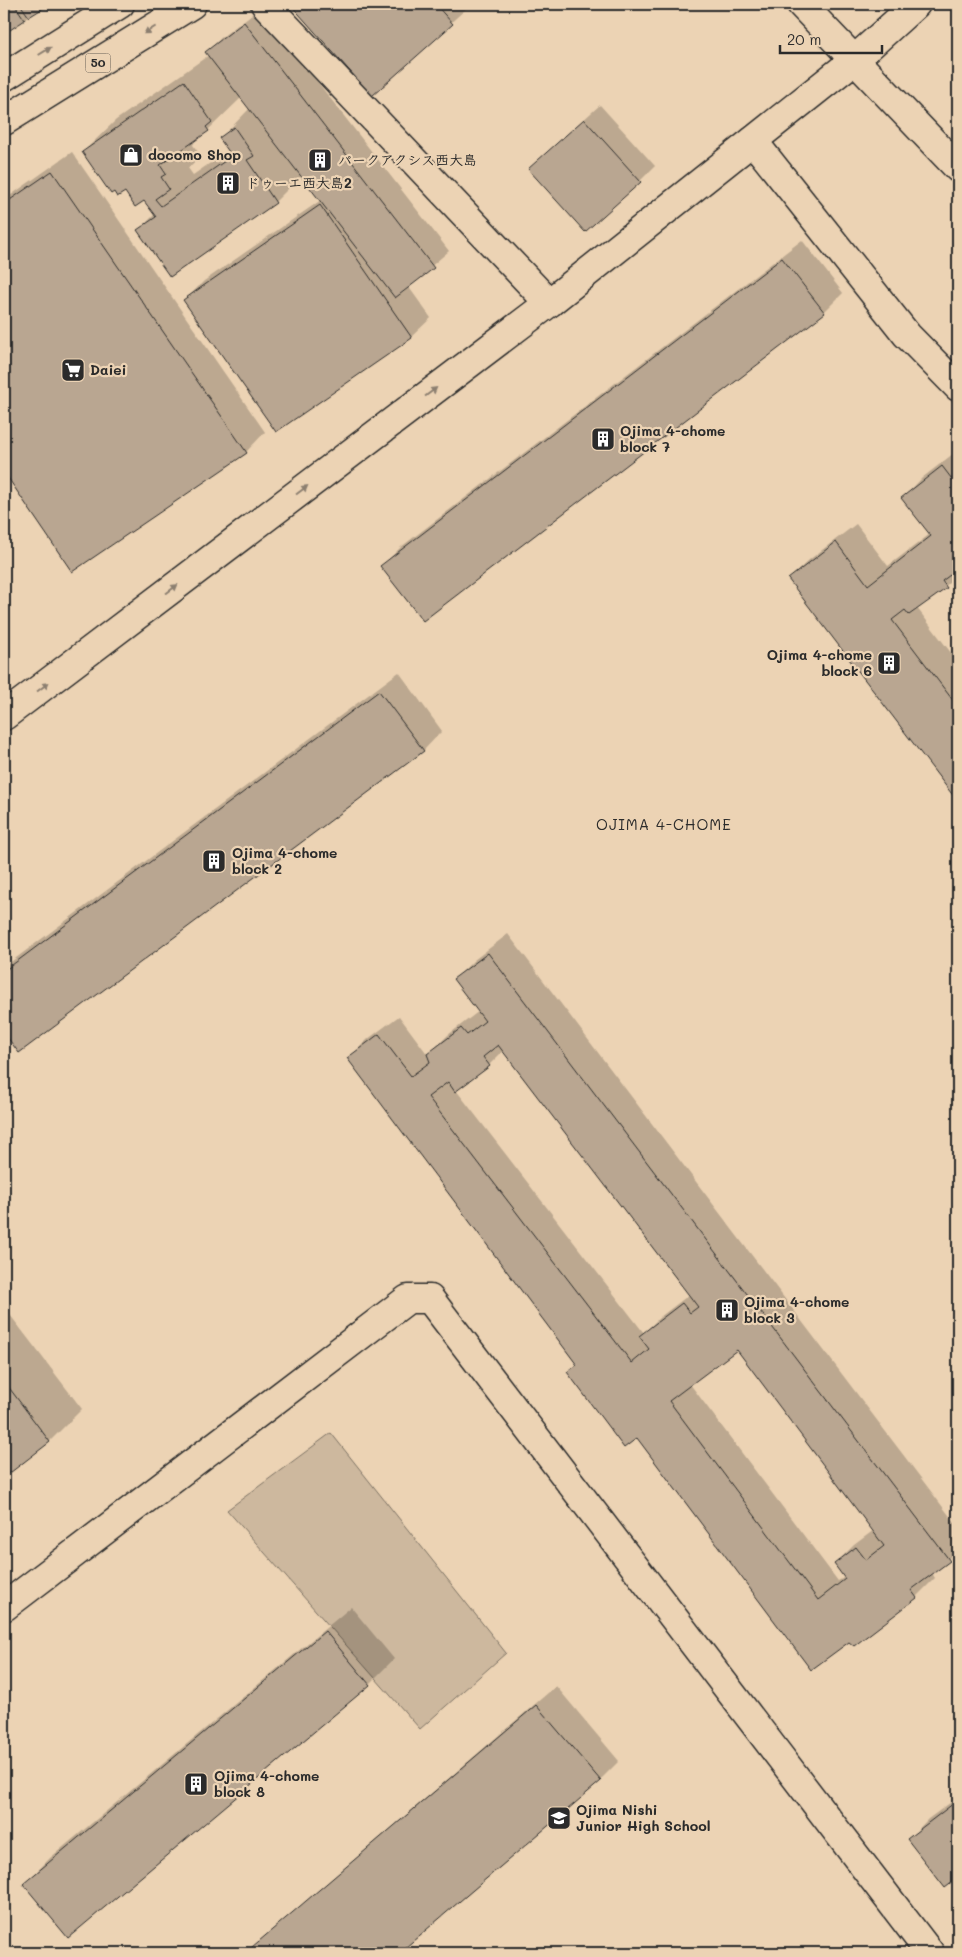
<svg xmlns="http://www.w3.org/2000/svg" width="962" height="1957" font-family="Mali,'Klee One',sans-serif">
  <rect width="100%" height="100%" fill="#ecd3b4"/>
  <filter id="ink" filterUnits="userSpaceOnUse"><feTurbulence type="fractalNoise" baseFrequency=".02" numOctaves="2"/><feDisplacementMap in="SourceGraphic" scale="10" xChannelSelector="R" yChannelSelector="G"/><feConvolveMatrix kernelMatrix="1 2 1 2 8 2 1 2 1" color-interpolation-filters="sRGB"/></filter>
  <g filter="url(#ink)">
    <path fill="#cdb89e" stroke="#7c7264" d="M331,1433L506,1653L420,1729L227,1510Z"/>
    <g fill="#0003" fill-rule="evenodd">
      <path d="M4,4H47L4,33Z"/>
      <path d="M292,4H464L467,8L372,94Z"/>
      <path d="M260,8L449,251L408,286L431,318L411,337L185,300L204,281L321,200L302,175L275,202L170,275L139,230L155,214L145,200L125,190L83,152L116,120L209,55L207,52L222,37ZM242,97L250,108L221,138L229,150L193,175L188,168L201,156L193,145L196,139L208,130Z"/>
      <path d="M600,105L655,166L640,181L545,154Z"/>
      <path d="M72,152L265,432L246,452L73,570L4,470V200Z"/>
      <path d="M802,240L843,293L824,312L382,566L401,547Z"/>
      <path d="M958,450V576L917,608L958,662V800L789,579L809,560L856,524L888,566L930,534L903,498L922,478Z"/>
      <path d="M399,672L442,731L423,751L19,1052L4,1031V967Z"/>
      <path d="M508,934L958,1527V1550L932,1573L935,1578L916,1597L854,1644L569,1372L577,1364L349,1058L368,1039L399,1016L428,1055L448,1035L479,1011L455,979L474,960ZM503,1051L690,1294L660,1317L644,1333L456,1090L489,1065ZM737,1348L874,1530L854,1545L835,1564L845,1577L838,1581L690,1384Z"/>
      <path d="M4,1307L82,1409L50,1441L6,1475L4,1471Z"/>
      <path d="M351,1607L394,1659L369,1684L25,1884L50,1858Z"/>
      <path d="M556,1686L619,1761L600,1780L397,1953H246Z"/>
      <path d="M958,1797V1877L945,1887L909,1839L928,1819Z"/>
    </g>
    <g fill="#b9a691" stroke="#2b2b2b" fill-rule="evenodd">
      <path d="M4,4H14L25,20L4,34Z"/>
      <path d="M20,4H50L29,17Z"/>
      <path d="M290,4H435L453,24L372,96Z"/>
      <path d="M244,22L434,268L395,298L205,52Z"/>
      <path d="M184,81L212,122L206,127L209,131L160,165L166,174L161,177L169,189L155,199L161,206L232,156L219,138L234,127L254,156L247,160L276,203L170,277L137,230L156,217L144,201L135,207L125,192L117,197L114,192L111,194L82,152Z"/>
      <path d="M584,119L641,182L585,232L528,169Z"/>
      <path d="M52,171L247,453L72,572L4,472V204Z"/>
      <path d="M320,205L412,338L276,432L183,300Z"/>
      <path d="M782,258L825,313L423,621L380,566Z"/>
      <path d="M942,466L958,487V578L954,572L942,581L947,588L909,615L905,610L892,620L958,707V802L788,579L836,542L868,585L931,536L901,498Z"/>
      <path d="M379,691L424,751L19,1053L4,1033V971Z"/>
      <path d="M488,953L950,1561L911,1590L917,1598L854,1646L849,1642L811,1670L637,1438L624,1448L567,1372L577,1365L347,1058L379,1034L411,1076L430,1062L427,1054L461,1028L467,1035L485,1021L453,979ZM498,1045L698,1307L690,1313L682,1303L639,1336L649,1349L632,1363L428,1097L448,1082L455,1092L490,1066L483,1057ZM737,1350L884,1546L866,1560L856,1547L834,1564L845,1579L818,1600L669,1401Z"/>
      <path d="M4,1381L50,1442L6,1476L4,1473Z"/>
      <path d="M325,1631L370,1685L68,1938L23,1884Z"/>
      <path d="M536,1705L601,1781L399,1953H245Z"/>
      <path d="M958,1800V1878L945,1888L907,1839Z"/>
    </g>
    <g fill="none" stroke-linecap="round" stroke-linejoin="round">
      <g stroke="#2b2b2b" stroke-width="31">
        <g id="minor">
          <path d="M265,4L549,303"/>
          <path d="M801,4L958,168"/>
          <path d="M753,141L907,335L958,387"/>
          <path d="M4,716L549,303L853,61L916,4"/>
          <path d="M4,1607L408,1299H430L930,1953"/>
        </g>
      </g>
      <g stroke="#2b2b2b" stroke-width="31">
        <g id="primary">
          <path d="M4,77L120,4"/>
          <path d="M4,121L192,4"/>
        </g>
      </g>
      <use href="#minor" stroke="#ecd3b4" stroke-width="28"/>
      <use href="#primary" stroke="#ecd3b4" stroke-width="28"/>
    </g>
    <defs><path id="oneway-solid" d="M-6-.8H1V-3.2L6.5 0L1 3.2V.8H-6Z" transform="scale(1.25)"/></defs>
    <g fill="#8c7f70">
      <use href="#oneway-solid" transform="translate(150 30) rotate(148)"/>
      <use href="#oneway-solid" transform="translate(45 51) rotate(-32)"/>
      <use href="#oneway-solid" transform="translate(431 392) rotate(-37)"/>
      <use href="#oneway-solid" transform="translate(302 490) rotate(-37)"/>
      <use href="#oneway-solid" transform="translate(172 589) rotate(-37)"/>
      <use href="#oneway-solid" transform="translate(43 687) rotate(-37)"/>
    </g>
  </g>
  <defs>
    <g id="shop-square" transform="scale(1.25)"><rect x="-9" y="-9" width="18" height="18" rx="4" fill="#2b2b2b" stroke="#ecd3b4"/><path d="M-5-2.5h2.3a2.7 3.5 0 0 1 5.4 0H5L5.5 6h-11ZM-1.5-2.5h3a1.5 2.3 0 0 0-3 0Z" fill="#fff"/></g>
    <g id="building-square" transform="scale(1.25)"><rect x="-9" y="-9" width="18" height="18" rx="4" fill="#2b2b2b" stroke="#ecd3b4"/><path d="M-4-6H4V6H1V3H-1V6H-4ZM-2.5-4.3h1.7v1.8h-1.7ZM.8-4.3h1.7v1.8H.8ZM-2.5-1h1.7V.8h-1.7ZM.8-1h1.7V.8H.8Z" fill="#fff"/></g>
    <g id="supermarket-square" transform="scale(1.25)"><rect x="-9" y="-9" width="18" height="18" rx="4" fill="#2b2b2b" stroke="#ecd3b4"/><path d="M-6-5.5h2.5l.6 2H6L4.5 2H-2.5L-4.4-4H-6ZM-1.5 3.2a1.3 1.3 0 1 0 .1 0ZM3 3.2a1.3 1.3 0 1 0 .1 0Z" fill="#fff"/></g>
    <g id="school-square" transform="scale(1.25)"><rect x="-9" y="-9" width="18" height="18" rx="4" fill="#2b2b2b" stroke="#ecd3b4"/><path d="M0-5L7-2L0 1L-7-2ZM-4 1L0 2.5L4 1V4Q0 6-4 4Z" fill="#fff"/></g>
  </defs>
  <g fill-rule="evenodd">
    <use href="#shop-square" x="131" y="155"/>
    <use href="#building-square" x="320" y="160"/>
    <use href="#building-square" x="228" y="183"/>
    <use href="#supermarket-square" x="73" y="370"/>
    <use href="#building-square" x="603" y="439"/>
    <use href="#building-square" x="889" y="663"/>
    <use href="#building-square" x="214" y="861"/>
    <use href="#building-square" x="727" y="1310"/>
    <use href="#building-square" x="196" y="1784"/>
    <use href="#school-square" x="559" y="1818"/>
  </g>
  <g text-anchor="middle" stroke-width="4.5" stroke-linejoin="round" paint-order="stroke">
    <rect fill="#ecd3b4" stroke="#655d54" stroke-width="1" x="85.5" y="53.5" width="25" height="19" rx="4"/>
    <g font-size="12" font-weight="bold" fill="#2b2b2b">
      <text x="98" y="67">50</text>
    </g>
    <g font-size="14" font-weight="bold" fill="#2b2b2b" stroke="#ecd3b4" text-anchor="start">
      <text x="148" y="160">docomo Shop</text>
      <text x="338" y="165">パークアクシス西大島</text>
      <text x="246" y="188">ドゥーエ西大島2</text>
      <text x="90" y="375">Daiei</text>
      <text x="620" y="436">Ojima 4-chome<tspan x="620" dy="16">block 7</tspan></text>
      <text x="872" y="660" text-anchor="end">Ojima 4-chome<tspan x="872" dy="16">block 6</tspan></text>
      <text x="232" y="858">Ojima 4-chome<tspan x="232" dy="16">block 2</tspan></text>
      <text x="744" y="1307">Ojima 4-chome<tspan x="744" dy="16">block 3</tspan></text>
      <text x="214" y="1781">Ojima 4-chome<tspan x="214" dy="16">block 8</tspan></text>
      <text x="576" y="1815">Ojima Nishi<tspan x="576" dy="16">Junior High School</tspan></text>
    </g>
    <g font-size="15" letter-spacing="1" fill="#2b2b2b" stroke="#ecd3b4">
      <text x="664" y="830">OJIMA 4-CHOME</text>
    </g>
  </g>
  <rect width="962" height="1957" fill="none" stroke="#ecd3b4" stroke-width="20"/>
  <rect x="10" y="10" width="942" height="1937" fill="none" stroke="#2b2b2b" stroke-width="2" filter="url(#ink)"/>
  <path d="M780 45v8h102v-8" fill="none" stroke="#2b2b2b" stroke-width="2.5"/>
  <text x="787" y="45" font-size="15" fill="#2b2b2b" stroke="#ecd3b4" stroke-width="4" paint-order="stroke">20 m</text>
</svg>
